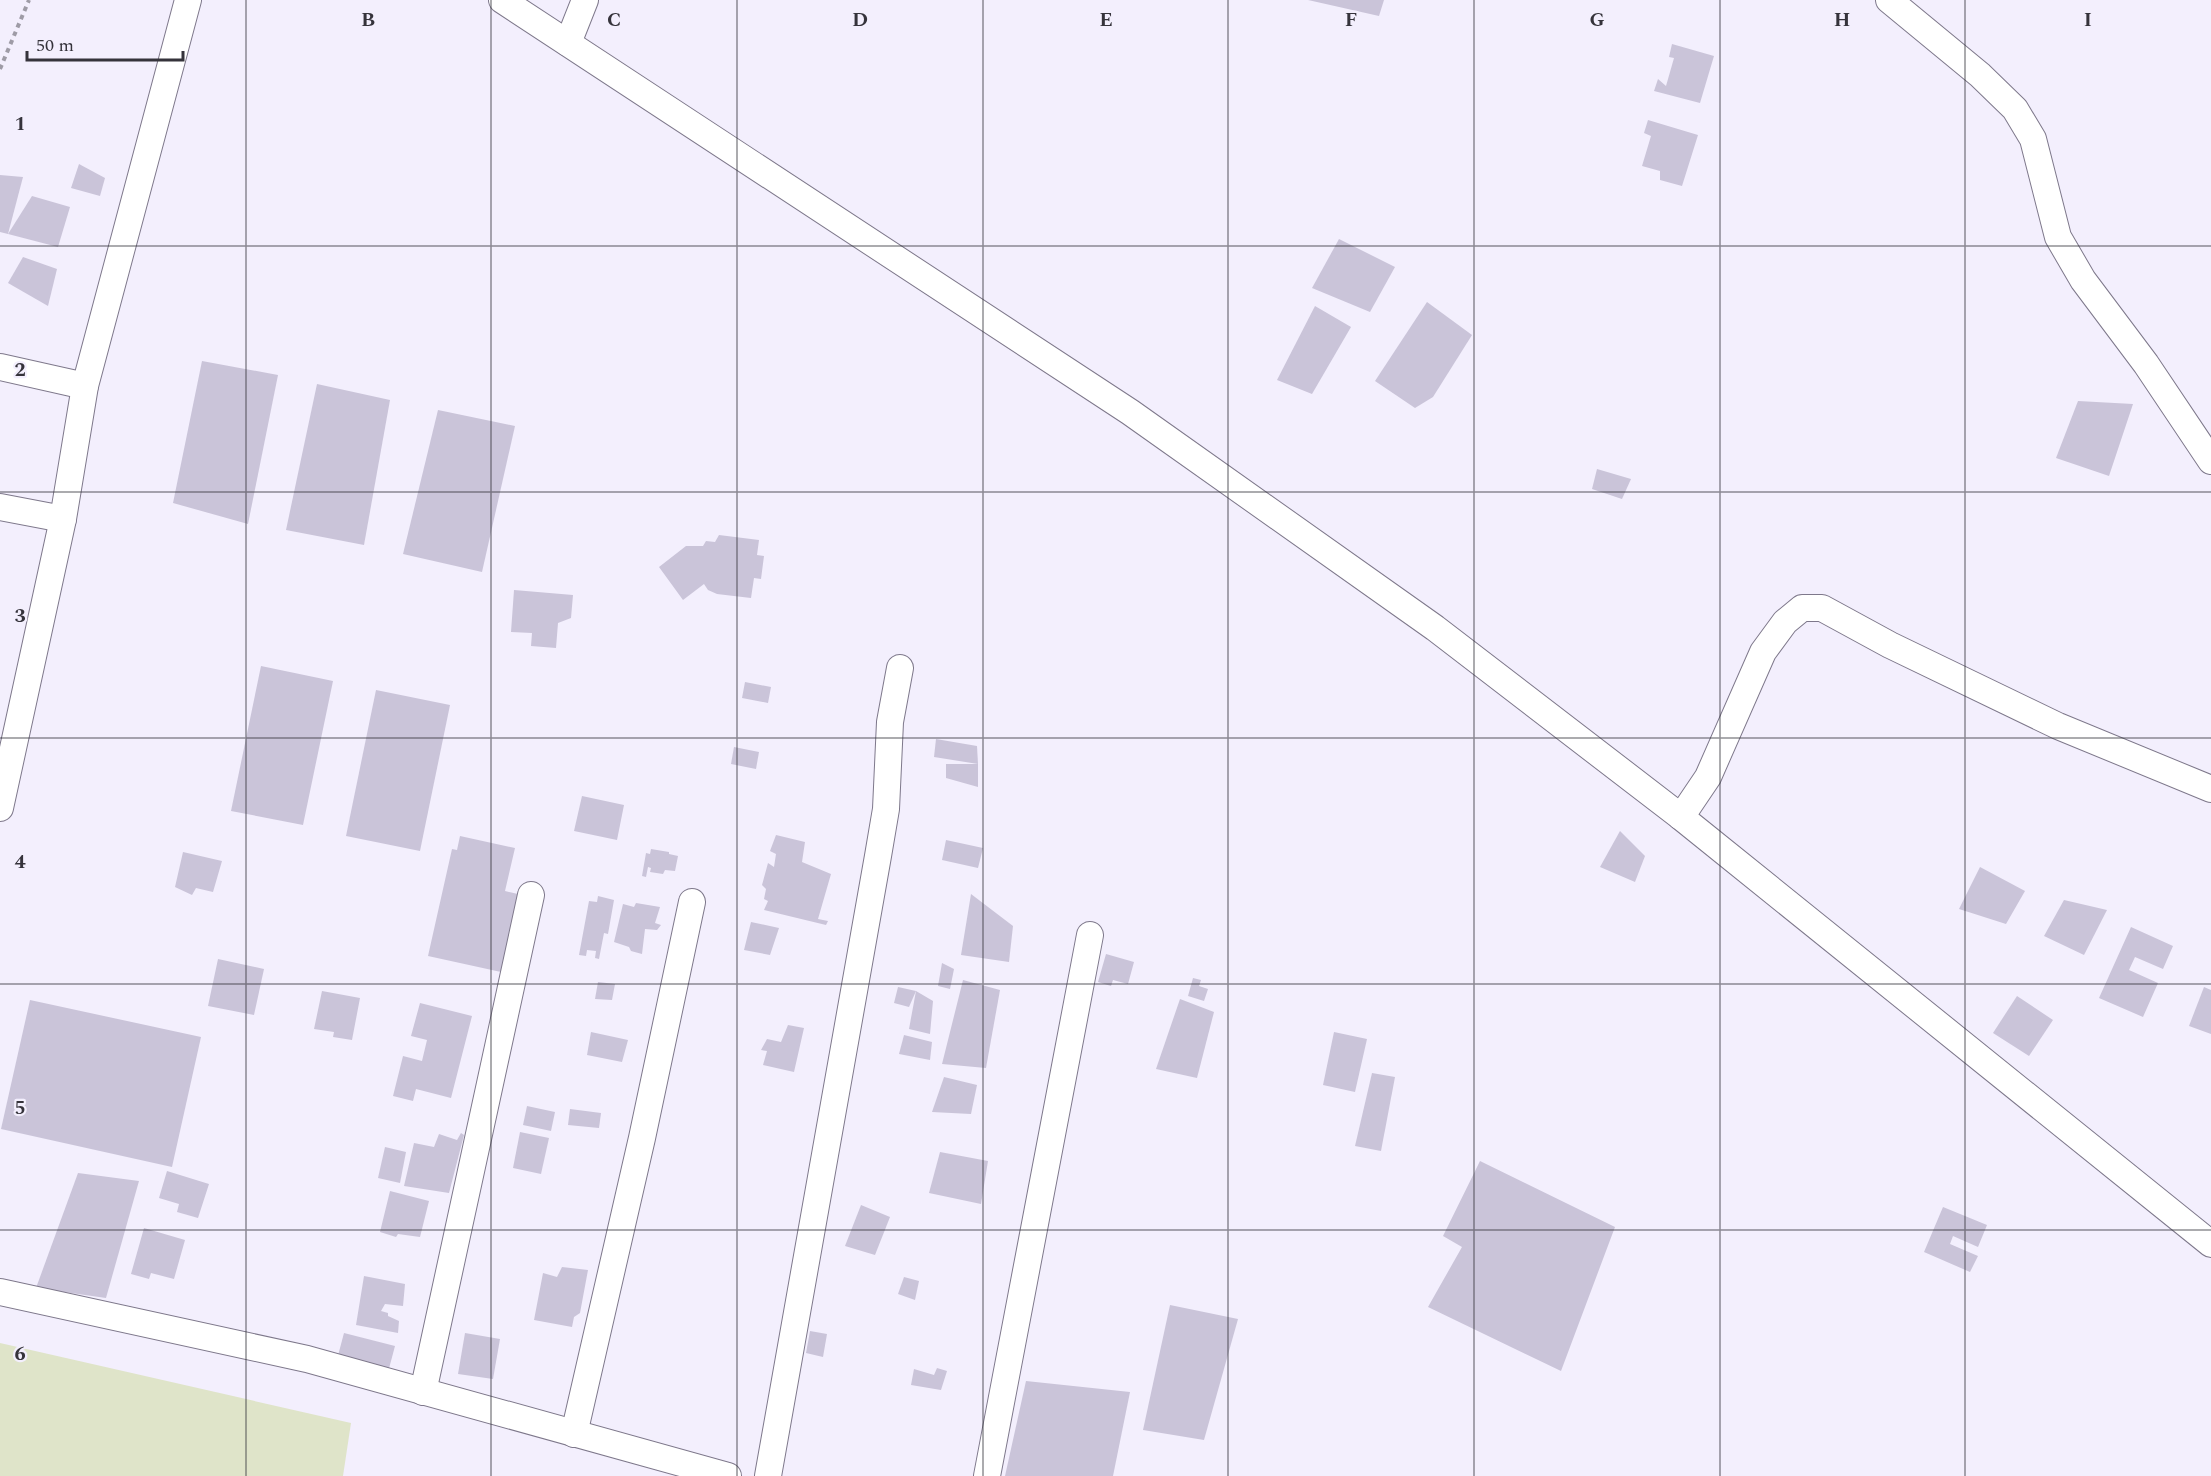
<svg xmlns="http://www.w3.org/2000/svg" width="2211" height="1476" font-family="Spectral,serif">
  <rect width="100%" height="100%" fill="#f3effd"/>
  <path fill="#dfe4c9" d="M0,1343L351,1423L343,1476H0Z"/>
  <g fill="#cac4d9">
    <path d="M1308,0H1384L1379,16Z"/>
    <path d="M1672,44L1714,56L1700,103L1654,91L1658,79L1666,86L1674,58L1669,57Z"/>
    <path d="M1648,120L1698,135L1682,186L1660,180V171L1642,166L1651,136L1644,133Z"/>
    <path d="M79,164L105,178L100,196L71,188Z"/>
    <path d="M0,175L23,177L8,234L0,232Z"/>
    <path d="M32,196L70,207L58,247L8,234Z"/>
    <path d="M1339,239L1395,267L1370,312L1312,288Z"/>
    <path d="M23,257L57,269L48,306L8,283Z"/>
    <path d="M1427,302L1472,335L1433,397L1415,408L1375,381Z"/>
    <path d="M1315,306L1351,327L1312,394L1277,380Z"/>
    <path d="M202,361L278,375L248,524L173,503Z"/>
    <path d="M317,384L390,400L364,545L286,530Z"/>
    <path d="M2078,401L2133,404L2109,476L2056,458Z"/>
    <path d="M438,410L515,426L482,572L403,554Z"/>
    <path d="M1597,469L1631,479L1622,499L1592,489Z"/>
    <path d="M719,535L759,540L757,555L764,556L761,579L754,578L751,598L717,594L708,590L704,584L683,600L659,567L686,546H703L706,541L715,542Z"/>
    <path d="M514,590L573,595L571,618L558,623L556,648L531,646L532,633L511,632Z"/>
    <path d="M261,666L333,681L303,825L231,811Z"/>
    <path d="M745,682L771,687L768,703L742,698Z"/>
    <path d="M376,690L450,705L420,851L346,836Z"/>
    <path d="M936,739L977,746L978,764L934,757Z"/>
    <path d="M734,747L759,752L756,769L731,764Z"/>
    <path d="M946,764H978V787L946,778Z"/>
    <path d="M582,796L624,805L617,840L574,831Z"/>
    <path d="M1620,831L1645,856L1635,882L1600,867Z"/>
    <path d="M776,835L805,842L802,862L831,874L818,919L828,921L826,925L764,910L768,901L764,899L766,889L762,885L768,863L774,867L776,854L770,851Z"/>
    <path d="M460,836L515,848L505,891L518,894L501,972L428,956L452,849L457,850Z"/>
    <path d="M946,840L983,848L978,868L942,860Z"/>
    <path d="M651,849L669,852V854L678,856L675,871L665,870L663,874L650,872L651,868L648,867L646,877L642,876L646,853L650,854Z"/>
    <path d="M183,852L222,861L213,892L196,888L192,895L175,887Z"/>
    <path d="M1980,867L2025,891L2006,924L1959,909Z"/>
    <path d="M971,894L1013,926L1009,962L961,955Z"/>
    <path d="M598,896L614,900L608,934L604,933L599,959L595,958L596,951L587,950L586,956L579,955L589,901L597,902Z"/>
    <path d="M2064,900L2107,910L2084,955L2044,936Z"/>
    <path d="M636,903L660,907L655,923L661,925L657,930L645,929L642,954L631,951L629,947L614,942L623,904L634,907Z"/>
    <path d="M751,922L779,928L770,955L744,950Z"/>
    <path d="M2131,927L2173,946L2163,969L2135,957L2129,970L2158,983L2143,1017L2099,998Z"/>
    <path d="M1106,954L1134,962L1128,984L1113,980L1111,986L1098,982Z"/>
    <path d="M218,959L264,969L254,1015L208,1006Z"/>
    <path d="M942,963L954,969L950,989L938,986Z"/>
    <path d="M1193,978L1201,980L1199,986L1208,989L1204,1001L1188,996Z"/>
    <path d="M963,980L1000,990L986,1068L942,1064Z"/>
    <path d="M598,982L615,984L612,1000L595,999Z"/>
    <path d="M898,987L916,991L909,1007L894,1003Z"/>
    <path d="M2204,987L2211,990V1034L2189,1026Z"/>
    <path d="M322,991L360,998L352,1040L333,1037L334,1032L314,1029Z"/>
    <path d="M916,991L933,1001L930,1034L909,1029Z"/>
    <path d="M2017,996L2053,1020L2029,1056L1993,1033Z"/>
    <path d="M1180,999L1214,1012L1197,1078L1156,1069Z"/>
    <path d="M30,1000L201,1037L172,1167L1,1129Z"/>
    <path d="M420,1003L472,1016L451,1098L416,1089L413,1101L393,1096L403,1056L422,1061L427,1040L411,1036Z"/>
    <path d="M788,1025L804,1028L794,1072L763,1065L767,1051L761,1050L767,1039L781,1042Z"/>
    <path d="M591,1032L628,1040L622,1062L587,1055Z"/>
    <path d="M1334,1032L1367,1039L1355,1092L1323,1085Z"/>
    <path d="M904,1035L932,1042L930,1060L899,1054Z"/>
    <path d="M1372,1073L1395,1077L1381,1151L1355,1146Z"/>
    <path d="M944,1077L977,1085L971,1114L932,1112Z"/>
    <path d="M527,1106L555,1112L551,1131L523,1125Z"/>
    <path d="M570,1109L601,1113L599,1128L568,1125Z"/>
    <path d="M520,1132L549,1138L541,1174L513,1168Z"/>
    <path d="M461,1133L464,1135L449,1193L404,1186L414,1143L434,1147L439,1134L457,1140Z"/>
    <path d="M385,1147L406,1152L400,1183L378,1178Z"/>
    <path d="M940,1152L988,1161L981,1204L929,1193Z"/>
    <path d="M1480,1161L1615,1227L1561,1371L1428,1307L1462,1247L1443,1236Z"/>
    <path d="M167,1171L209,1184L198,1218L177,1212L179,1204L159,1198Z"/>
    <path d="M78,1173L139,1181L106,1298L36,1288Z"/>
    <path d="M390,1191L429,1201L420,1237L398,1234L396,1237L380,1232Z"/>
    <path d="M861,1205L890,1217L875,1255L845,1246Z"/>
    <path d="M1943,1207L1987,1225L1978,1247L1953,1236L1950,1244L1978,1256L1970,1272L1924,1252Z"/>
    <path d="M144,1228L185,1240L174,1279L151,1273L149,1279L131,1274Z"/>
    <path d="M562,1267L588,1270L580,1313L574,1317L572,1327L534,1320L543,1273L557,1277Z"/>
    <path d="M364,1276L405,1284L403,1306L385,1304L381,1311L388,1313V1316L399,1321L398,1333L356,1325Z"/>
    <path d="M904,1277L919,1281L915,1300L898,1294Z"/>
    <path d="M1170,1305L1238,1319L1204,1440L1143,1430Z"/>
    <path d="M810,1331L827,1334L823,1357L806,1353Z"/>
    <path d="M344,1333L395,1346L387,1376L336,1363Z"/>
    <path d="M465,1333L500,1339L493,1379L458,1374Z"/>
    <path d="M937,1368L947,1371L941,1390L911,1385L914,1369L934,1375Z"/>
    <path d="M1026,1381L1130,1392L1113,1476H1005Z"/>
  </g>
  <g fill="none" stroke-linecap="round" stroke-linejoin="round">
    <g stroke="#7e788b" stroke-width="28">
      <g id="minor">
        <path d="M502,0L1130,412L1435,628L1681,817L2211,1244"/>
        <path d="M1889,0L1980,75L2015,109L2033,139L2058,237L2083,280L2146,364L2211,461"/>
        <path d="M568,43L585,0"/>
        <path d="M0,367L85,386"/>
        <path d="M0,507L63,519"/>
        <path d="M0,808L63,519L85,386L188,0"/>
        <path d="M1681,817L1708,777L1763,652L1785,622L1802,608H1822L1890,645L2058,726L2211,789"/>
        <path d="M0,1292L307,1359L728,1476"/>
        <path d="M423,1392L531,895"/>
        <path d="M574,1434L642,1138L692,902"/>
        <path d="M768,1476L878,856L886,809L890,722L900,668"/>
        <path d="M987,1476L1090,935"/>
      </g>
    </g>
    <path stroke="#9e9ba6" stroke-width="4" stroke-dasharray="4.5 4.5" stroke-linecap="butt" d="M0,69L29,0"/>
    <use href="#minor" stroke="#fff" stroke-width="26"/>
  </g>
  <path fill="none" stroke="#35333b" stroke-width="1.5" stroke-opacity="0.55" d="M246,0V1476M491,0V1476M737,0V1476M983,0V1476M1228,0V1476M1474,0V1476M1720,0V1476M1965,0V1476M0,246H2211M0,492H2211M0,738H2211M0,984H2211M0,1230H2211"/>
  <g font-size="20" text-anchor="middle" font-weight="bold" fill="#35333b" stroke="#f3effd" stroke-width="4.5" stroke-linejoin="round" paint-order="stroke">
    <text x="368" y="26">B</text>
    <text x="614" y="26">C</text>
    <text x="860" y="26">D</text>
    <text x="1106" y="26">E</text>
    <text x="1351" y="26">F</text>
    <text x="1597" y="26">G</text>
    <text x="1842" y="26">H</text>
    <text x="2088" y="26">I</text>
    <text x="20" y="130">1</text>
    <text x="20" y="376">2</text>
    <text x="20" y="622">3</text>
    <text x="20" y="868">4</text>
    <text x="20" y="1114">5</text>
    <text x="20" y="1360">6</text>
  </g>
  <path d="M27 51v9h156v-9" fill="none" stroke="#35333b" stroke-width="3"/>
  <text x="36" y="51" font-size="18" fill="#35333b" stroke="#f3effd" stroke-width="4.5" paint-order="stroke">50 m</text>
</svg>
